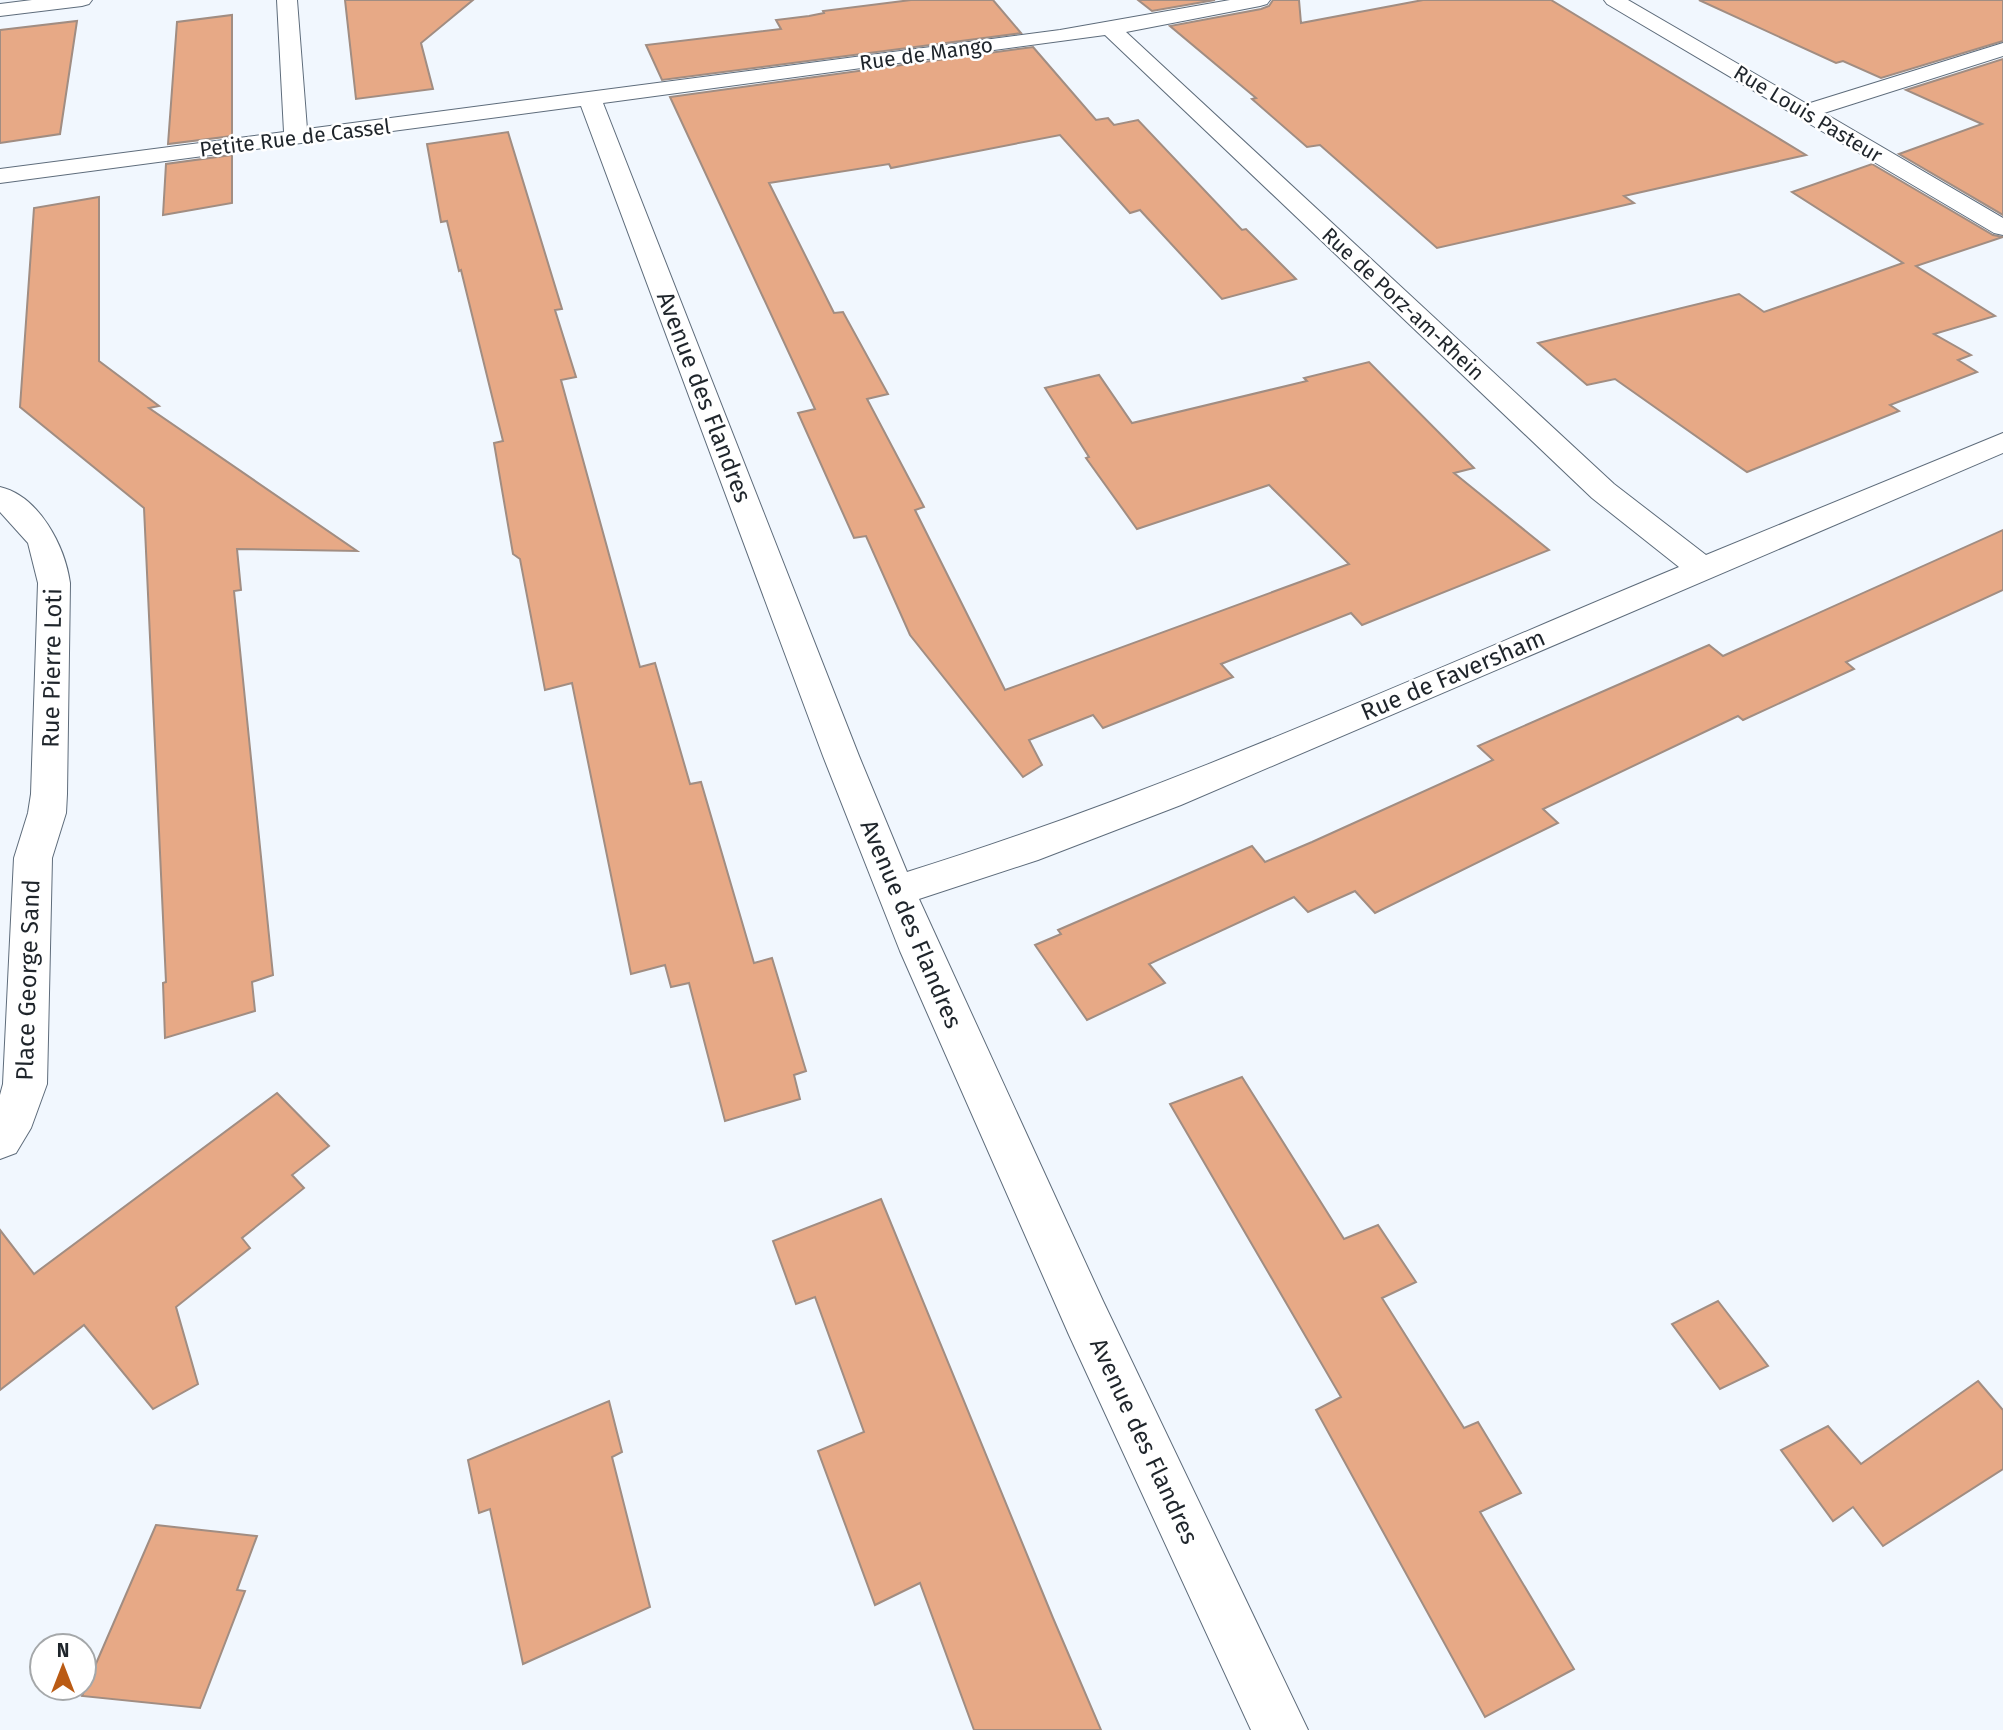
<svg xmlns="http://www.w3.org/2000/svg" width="2003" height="1730" font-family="'Fira Sans',sans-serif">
  <rect width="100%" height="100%" fill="#f1f7fe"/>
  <g fill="#e7a986" stroke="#a18d82" stroke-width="2">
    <path d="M345,0H473L421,43L433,89L356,99Z"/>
    <path d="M911,0H993L1021,33L662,80L646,45L781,29L776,20L809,16L824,13L823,11Z"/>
    <path d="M1138,0H1215L1152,11Z"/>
    <path d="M1273,0H1299L1301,23L1423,0H1551L1806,155L1624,196L1634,203L1437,248L1320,145L1307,147L1252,99L1256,98L1170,26L1261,9L1269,6Z"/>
    <path d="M1699,0H2003V41L1881,78L1843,61L1836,63Z"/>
    <path d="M232,15V136L168,144L177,22Z"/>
    <path d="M77,21L60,134L0,143V30Z"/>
    <path d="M1033,47L1096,120L1108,118L1114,125L1138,120L1242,230L1246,229L1296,279L1222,299L1140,210L1130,213L1060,135L891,168L889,164L769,183L834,313L843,312L888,394L867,399L924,507L915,510L1005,690L1349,564L1269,485L1137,529L1086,458L1089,457L1045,388L1099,375L1132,423L1307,381L1304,378L1369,362L1474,468L1454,473L1549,550L1362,625L1351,613L1221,664L1233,677L1103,728L1093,715L1029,740L1042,765L1023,777L910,635L866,536L854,538L798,413L815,409L670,97Z"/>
    <path d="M2003,59V215L1899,154L1982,124L1906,90Z"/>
    <path d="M508,132L562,309L555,310L576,377L561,380L640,667L655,663L690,784L701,782L754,963L772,958L806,1071L794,1075L800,1099L725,1121L689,983L671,987L665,965L631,974L572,683L545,690L520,559L513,554L494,443L503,441L461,270L459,271L447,221L441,222L427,144Z"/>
    <path d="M232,155V203L163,215L166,164Z"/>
    <path d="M1872,164L1993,235L2003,237L1916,266L1995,316L1934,334L1971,355L1958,360L1977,372L1890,405L1899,411L1747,472L1615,379L1587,385L1538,343L1739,294L1764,312L1903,263L1792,192Z"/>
    <path d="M99,197V361L159,406L149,408L357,551L237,549L241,590L234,591L273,975L252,982L255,1011L165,1038L163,983L166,982L144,508L20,407L34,208Z"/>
    <path d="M2003,530V590L1846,662L1854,669L1743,720L1738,716L1543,809L1558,823L1375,913L1355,891L1308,912L1294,897L1149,964L1165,983L1087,1020L1035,945L1061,934L1058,930L1252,846L1265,862L1312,842L1493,760L1478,746L1709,645L1723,656Z"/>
    <path d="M1242,1077L1344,1239L1378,1225L1416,1282L1382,1298L1464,1428L1478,1422L1521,1493L1480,1512L1574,1669L1485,1717L1316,1410L1341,1397L1170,1104Z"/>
    <path d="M277,1093L329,1146L292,1175L304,1188L242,1238L250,1248L176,1307L198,1384L153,1409L84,1325L0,1390V1230L34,1274Z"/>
    <path d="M881,1199L1053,1618L1101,1730H974L920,1583L875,1605L818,1451L864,1432L815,1297L796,1304L773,1241Z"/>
    <path d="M1718,1301L1768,1366L1720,1389L1672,1324Z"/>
    <path d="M1978,1381L2003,1410V1469L1883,1546L1853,1507L1833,1521L1781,1450L1828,1426L1861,1464Z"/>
    <path d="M609,1401L622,1452L612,1457L650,1607L523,1664L490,1509L479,1513L468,1460Z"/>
    <path d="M156,1525L257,1536L237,1590L245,1591L200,1708L82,1696Z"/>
  </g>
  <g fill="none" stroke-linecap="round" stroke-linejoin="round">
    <g stroke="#5e6c7b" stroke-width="2">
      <g id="street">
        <path d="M32,0H92L89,4L82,6L0,16V4Z"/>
        <path d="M277,0H297L307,129L1060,30L1230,0H1270L1267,4L1260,6L1126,32L1614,484L1706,555L2003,433V453L1181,805L1038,860L919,899L1103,1301L1308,1730H1251L1069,1335L900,951L823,756L581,106L0,183V169L284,132ZM1105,35L1592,498L1679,567C1424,673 1171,790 907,872L859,756L603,103Z"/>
        <path d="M1604,0H1628L1807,104L2003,43V56L1824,113L2003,218V235L1994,233L1607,4Z"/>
        <path d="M0,487C39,496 65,546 70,583L67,794L66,813L52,858L47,1084L31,1128L16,1153L0,1159V1095L3,1084L14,858L28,813L31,794L38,583L28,543L0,512Z"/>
      </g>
    </g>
    <use href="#street" fill="#fff" fill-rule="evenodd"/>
  </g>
  <g text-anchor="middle" stroke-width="5" stroke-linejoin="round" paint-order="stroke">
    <g font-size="21" fill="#1f252b" stroke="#fff">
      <text transform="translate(926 54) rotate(-8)" y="7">Rue de Mango</text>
      <text transform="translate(1808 114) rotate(31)" y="7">Rue Louis Pasteur</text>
      <text transform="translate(295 138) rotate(-7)" y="7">Petite Rue de Cassel</text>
      <text transform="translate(1403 304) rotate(43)" y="7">Rue de Porz-am-Rhein</text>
    </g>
    <g font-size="24" fill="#1f252b" stroke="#fff">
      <text transform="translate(704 397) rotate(69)" y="8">Avenue des Flandres</text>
      <text transform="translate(52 668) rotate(-89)" y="8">Rue Pierre Loti</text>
      <text transform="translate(1453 675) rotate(-23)" y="8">Rue de Faversham</text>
      <text transform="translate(911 924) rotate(67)" y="8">Avenue des Flandres</text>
      <text transform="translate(28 980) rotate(-88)" y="8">Place George Sand</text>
      <text transform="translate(1144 1441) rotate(65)" y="8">Avenue des Flandres</text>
    </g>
  </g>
  <g transform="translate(63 1667)"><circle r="33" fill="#ffffff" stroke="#a5a8aa" stroke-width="2"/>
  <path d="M0-5L12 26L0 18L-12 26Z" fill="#ba5b14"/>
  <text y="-10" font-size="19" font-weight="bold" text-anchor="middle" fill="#1f252b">N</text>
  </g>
</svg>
